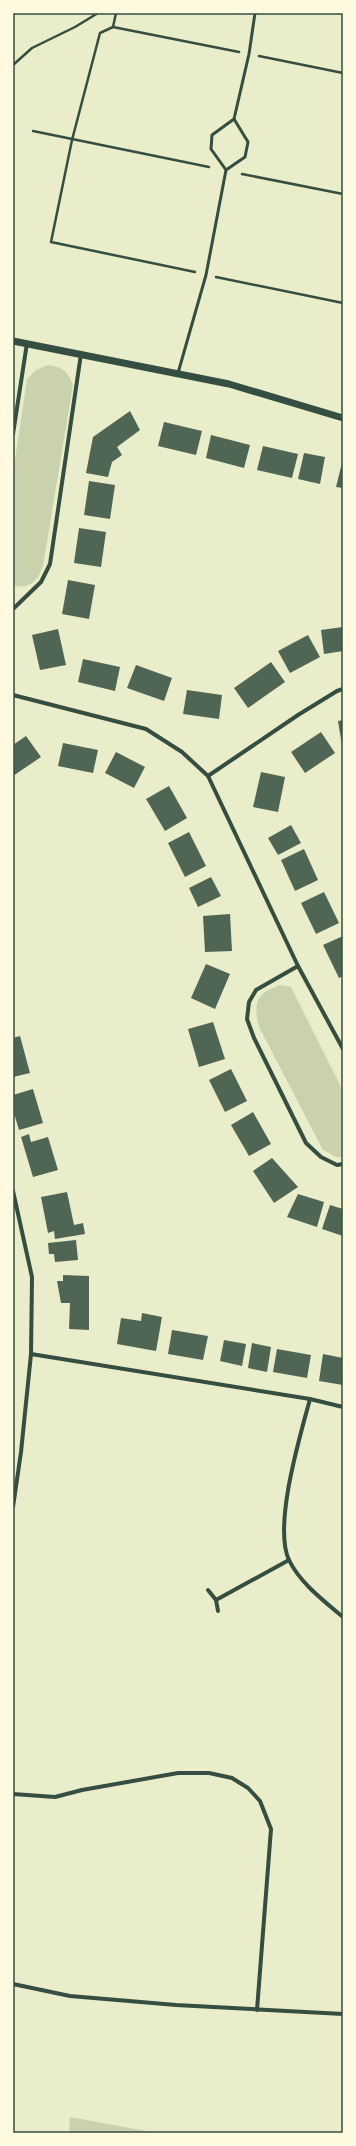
<svg xmlns="http://www.w3.org/2000/svg" width="356" height="2146" font-family="'Source Sans 3',sans-serif">
  <rect width="100%" height="100%" fill="#e9edc9"/>
  <g fill="#cad2ad">
    <path d="M48,365C63,367 67,371 73,385L43,566C38,579 30,591 13,585V473L27,379L36,370Z"/>
    <path d="M280,985L291,987L343,1091V1157H336L323,1150L259,1027C253,1002 256,994 280,985Z"/>
    <path d="M70,2117L157,2133H69Z"/>
  </g>
  <g fill="#4f6655">
    <path d="M130,411L140,430L117,447L122,455L112,462L108,477L86,473L93,437Z"/>
    <path d="M164,422L202,431L196,455L158,446Z"/>
    <path d="M211,435L250,445L244,468L206,458Z"/>
    <path d="M263,446L298,454L292,478L257,470Z"/>
    <path d="M304,453L325,457L320,484L298,479Z"/>
    <path d="M342,463H343V488L336,487Z"/>
    <path d="M89,481L115,485L110,519L84,515Z"/>
    <path d="M79,528L106,532L101,567L74,563Z"/>
    <path d="M68,580L95,585L89,619L62,614Z"/>
    <path d="M343,627V651L324,654L321,630Z"/>
    <path d="M58,629L66,665L40,670L32,635Z"/>
    <path d="M308,635L320,657L290,673L278,651Z"/>
    <path d="M83,659L120,667L115,691L78,682Z"/>
    <path d="M271,662L285,682L248,708L234,688Z"/>
    <path d="M136,665L172,678L164,701L127,688Z"/>
    <path d="M187,690L222,695L219,719L183,714Z"/>
    <path d="M343,720V745H342L338,721Z"/>
    <path d="M321,732L335,753L305,773L291,752Z"/>
    <path d="M26,736L41,757L13,776V745Z"/>
    <path d="M63,743L98,750L93,773L58,766Z"/>
    <path d="M116,752L145,767L134,788L105,773Z"/>
    <path d="M261,772L285,777L278,812L253,807Z"/>
    <path d="M169,786L187,818L165,831L146,799Z"/>
    <path d="M291,825L301,843L278,855L268,838Z"/>
    <path d="M189,832L206,866L185,877L168,843Z"/>
    <path d="M304,849L318,880L295,891L281,860Z"/>
    <path d="M211,877L221,896L198,907L189,888Z"/>
    <path d="M324,892L339,923L316,934L301,903Z"/>
    <path d="M230,914L232,951L205,952L203,916Z"/>
    <path d="M343,936V976L339,978L323,945Z"/>
    <path d="M206,964L230,974L215,1009L191,998Z"/>
    <path d="M213,1022L225,1059L199,1067L188,1029Z"/>
    <path d="M20,1036L30,1073L13,1077V1038Z"/>
    <path d="M231,1069L247,1101L225,1112L209,1080Z"/>
    <path d="M33,1089L43,1123L19,1130L13,1110V1095Z"/>
    <path d="M253,1112L271,1144L249,1156L231,1125Z"/>
    <path d="M29,1134L31,1142L48,1137L58,1170L33,1177L21,1137Z"/>
    <path d="M272,1158L298,1187L274,1203L253,1171Z"/>
    <path d="M67,1192L74,1225L83,1223L85,1234L55,1239L54,1231L48,1233L41,1197Z"/>
    <path d="M298,1194L324,1202L317,1227L287,1217Z"/>
    <path d="M330,1205L343,1209V1236L322,1229Z"/>
    <path d="M76,1240L78,1260L55,1262L54,1254H49L48,1243Z"/>
    <path d="M63,1275L89,1276V1330L69,1329L70,1303H61L57,1281H63Z"/>
    <path d="M142,1313L162,1317L156,1351L117,1344L121,1318L141,1321Z"/>
    <path d="M172,1330L208,1336L203,1360L168,1354Z"/>
    <path d="M224,1340L246,1344L242,1366L220,1361Z"/>
    <path d="M252,1343L271,1347L267,1372L248,1368Z"/>
    <path d="M277,1349L311,1355L307,1378L273,1372Z"/>
    <path d="M323,1354L343,1358V1385L319,1381Z"/>
  </g>
  <g fill="none" stroke-linecap="round" stroke-linejoin="round">
    <g stroke="#344e41" stroke-width="2.5">
      <path d="M113,27L116,13"/>
      <path d="M259,56L343,73"/>
      <path d="M13,65L32,48L75,27L98,13"/>
      <path d="M33,131L209,167"/>
      <path d="M242,174L343,194"/>
      <path d="M195,272L51,242L72,140L100,33L113,27L239,52"/>
      <path d="M216,277L343,303"/>
    </g>
    <g stroke="#344e41" stroke-width="3">
      <path d="M226,170L245,157L248,142L234,119"/>
      <path d="M178,373L206,275L226,170L211,149L212,135L234,119L249,54L255,13"/>
    </g>
    <g stroke="#344e41" stroke-width="4">
      <path d="M13,434L27,343"/>
      <path d="M13,609L41,582L50,564L81,354"/>
      <path d="M13,695L146,729L182,752L208,776L298,966L343,1049"/>
      <path d="M208,776L298,715L337,691L343,689"/>
      <path d="M298,966L256,990L249,1002L247,1019L254,1038L306,1143L321,1157L337,1165L343,1164"/>
      <path d="M13,1191L32,1277L31,1354L21,1452L13,1507"/>
      <path d="M31,1354L310,1399L343,1407"/>
      <path d="M310,1399C300,1436 273,1526 289,1560C300,1583 324,1601 343,1617"/>
      <path d="M208,1590L216,1600L218,1611"/>
      <path d="M216,1600L289,1560"/>
      <path d="M13,1794L55,1797L82,1790L178,1773H209L232,1778L248,1788L260,1801L271,1829L257,2010"/>
      <path d="M13,1984L70,1996L176,2005L343,2014"/>
    </g>
    <path stroke="#344e41" stroke-width="7" d="M13,341L229,384L343,418"/>
  </g>
  <rect width="356" height="2146" fill="none" stroke="#fefae0" stroke-width="28"/>
  <rect x="14" y="14" width="328" height="2118" fill="none" stroke="#344e41" stroke-width="1.5"/>
</svg>
